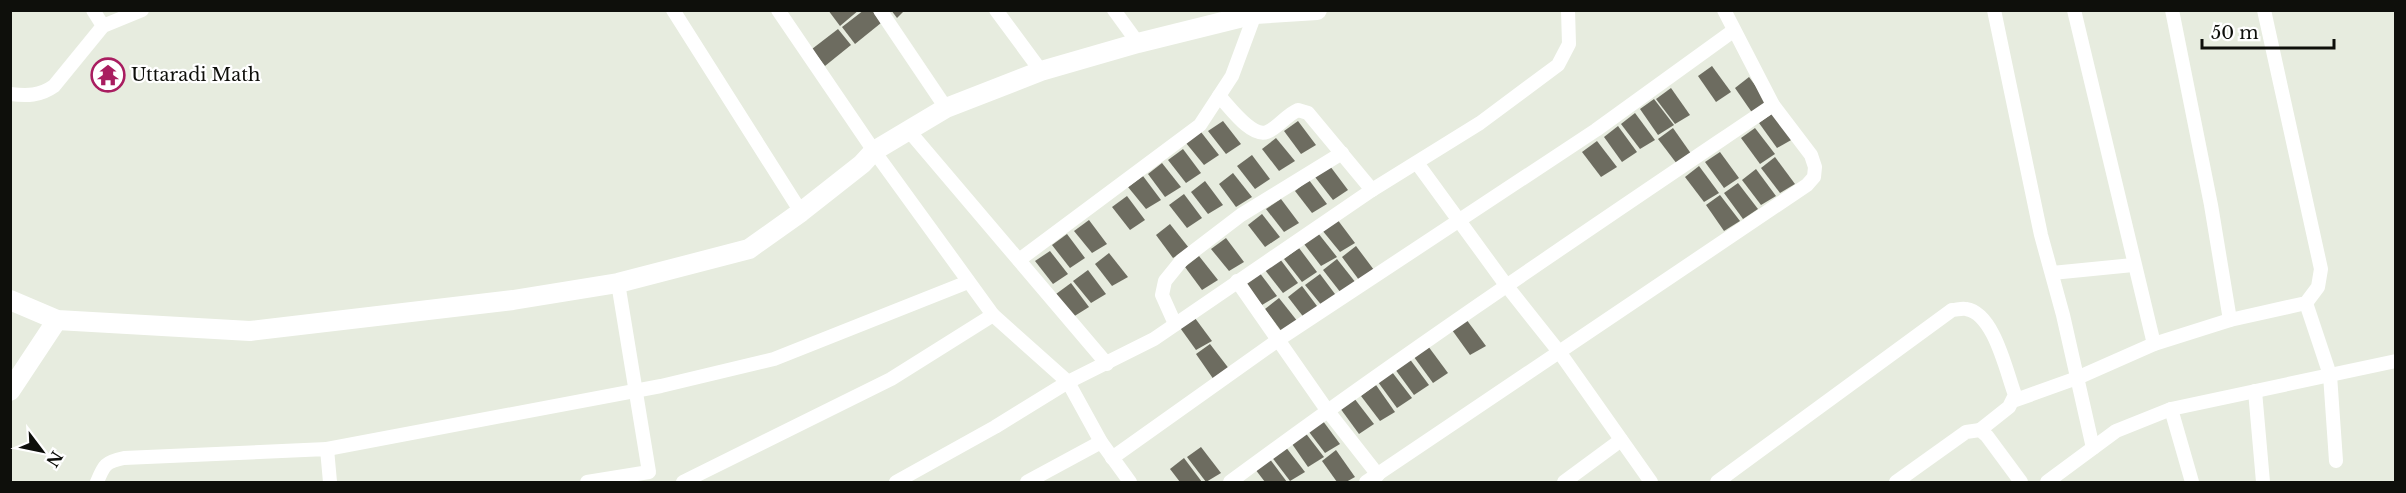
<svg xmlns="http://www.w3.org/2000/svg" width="2406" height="493" font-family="'Libre Baskerville',serif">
  <rect width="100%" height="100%" fill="#e7ecdf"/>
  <g fill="#6d6c60">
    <path d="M828,10H859L840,26Z"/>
    <path d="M864,10H872L881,23L855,44L842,27Z"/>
    <path d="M891,10H905L897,18Z"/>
    <path d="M838,29L851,45L825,66L812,49Z"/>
    <path d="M1712,66L1731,92L1716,102L1698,76Z"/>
    <path d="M1749,77L1769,104L1753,114L1735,88Z"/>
    <path d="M1671,88L1690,115L1675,124L1656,99Z"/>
    <path d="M1654,99L1674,125L1658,135L1640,109Z"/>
    <path d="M1635,113L1655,140L1640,149L1621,124Z"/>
    <path d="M1773,113L1793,139L1777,148L1759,123Z"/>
    <path d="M1223,121L1241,144L1226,154L1208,131Z"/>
    <path d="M1298,121L1316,145L1301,154L1284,131Z"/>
    <path d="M1618,126L1637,152L1622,162L1604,137Z"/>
    <path d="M1673,128L1692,155L1677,164L1658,139Z"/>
    <path d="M1755,128L1775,154L1760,164L1741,138Z"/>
    <path d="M1201,132L1219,155L1204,165L1186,143Z"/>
    <path d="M1276,138L1295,161L1279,171L1262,149Z"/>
    <path d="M1597,141L1617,167L1601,177L1582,152Z"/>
    <path d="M1183,149L1201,173L1186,183L1168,160Z"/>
    <path d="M1720,152L1739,178L1724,188L1705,162Z"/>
    <path d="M1252,155L1270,179L1255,189L1237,166Z"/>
    <path d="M1775,157L1795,184L1780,193L1761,168Z"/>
    <path d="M1162,163L1181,187L1165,197L1148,174Z"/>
    <path d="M1330,166L1348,190L1333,200L1315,177Z"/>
    <path d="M1699,166L1719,193L1704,202L1685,177Z"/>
    <path d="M1756,169L1776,196L1761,205L1742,180Z"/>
    <path d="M1233,173L1252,197L1236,207L1219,184Z"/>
    <path d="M1143,176L1161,200L1146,209L1128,187Z"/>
    <path d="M1309,180L1327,204L1312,213L1295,191Z"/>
    <path d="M1205,181L1223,205L1208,214L1191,192Z"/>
    <path d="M1738,183L1758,209L1743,219L1724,193Z"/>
    <path d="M1184,194L1202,218L1187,228L1169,205Z"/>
    <path d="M1720,195L1740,221L1724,231L1706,205Z"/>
    <path d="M1127,196L1145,220L1130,230L1112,207Z"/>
    <path d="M1281,199L1299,223L1284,232L1266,209Z"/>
    <path d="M1262,214L1280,237L1265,247L1248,225Z"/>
    <path d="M1337,219L1355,243L1340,252L1322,230Z"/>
    <path d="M1089,220L1107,244L1092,253L1074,231Z"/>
    <path d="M1170,224L1189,248L1173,258L1156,235Z"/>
    <path d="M1318,233L1337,257L1321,266L1304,244Z"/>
    <path d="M1067,234L1085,258L1070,268L1052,245Z"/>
    <path d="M1226,238L1244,262L1229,271L1211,249Z"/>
    <path d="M1356,246L1374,270L1359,280L1342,257Z"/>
    <path d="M1299,248L1317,272L1302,282L1284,259Z"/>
    <path d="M1050,251L1068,274L1053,284L1035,261Z"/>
    <path d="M1109,253L1128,277L1112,286L1095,264Z"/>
    <path d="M1199,256L1218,280L1202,290L1185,267Z"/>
    <path d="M1280,259L1298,283L1283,293L1265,270Z"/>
    <path d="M1337,259L1356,283L1341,293L1323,270Z"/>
    <path d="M1088,270L1106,294L1091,303L1073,281Z"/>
    <path d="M1259,272L1277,296L1262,305L1244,283Z"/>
    <path d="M1320,274L1338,298L1323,307L1305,285Z"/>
    <path d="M1071,283L1089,307L1073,317L1056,294Z"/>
    <path d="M1302,286L1320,310L1305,319L1288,297Z"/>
    <path d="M1279,298L1298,322L1282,332L1265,309Z"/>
    <path d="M1192,314L1212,341L1196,350L1178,325Z"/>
    <path d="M1466,319L1486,346L1470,355L1452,330Z"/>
    <path d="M1210,344L1230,370L1214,380L1196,354Z"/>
    <path d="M1428,346L1448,373L1433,383L1414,357Z"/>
    <path d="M1409,358L1429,385L1414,395L1395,369Z"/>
    <path d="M1392,372L1412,398L1397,408L1378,382Z"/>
    <path d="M1376,385L1395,412L1380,421L1361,396Z"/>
    <path d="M1354,398L1374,424L1359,434L1340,408Z"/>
    <path d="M1320,417L1340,444L1325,453L1306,428Z"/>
    <path d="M1304,431L1324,457L1308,467L1290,441Z"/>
    <path d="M1285,446L1305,472L1290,481L1271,456Z"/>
    <path d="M1201,447L1221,473L1206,482L1187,457Z"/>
    <path d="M1336,450L1355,477L1346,482H1337L1322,461Z"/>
    <path d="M1184,458L1202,482H1180L1170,469Z"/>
    <path d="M1269,458L1287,482H1265L1255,469Z"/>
  </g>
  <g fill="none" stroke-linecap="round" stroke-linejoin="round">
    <g stroke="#fff" stroke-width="14">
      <path d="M93,10L103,26"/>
      <path d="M673,10L801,212"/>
      <path d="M880,10L946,108"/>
      <path d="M996,10L1041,71"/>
      <path d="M1114,10L1138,43"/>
      <path d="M1994,10L2041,235L2063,315L2093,448"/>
      <path d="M2074,10L2154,344"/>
      <path d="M2172,10L2211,205L2230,320"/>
      <path d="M10,94C27,96 40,96 54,86L103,26L142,10"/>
      <path d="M1219,96C1229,106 1251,138 1267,132C1278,128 1286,115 1298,110L1308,113L1372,190"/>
      <path d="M909,131L1107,364"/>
      <path d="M1417,163L1506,285L1560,353L1651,482"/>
      <path d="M1019,260L1200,125L1232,76L1255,14"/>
      <path d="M2052,273L2133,265"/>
      <path d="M1237,281L1327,410L1378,475"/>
      <path d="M2306,303L2330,375L2336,461"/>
      <path d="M993,315L1068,382L1101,442L1130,482"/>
      <path d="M1175,324L1162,295L1165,281L1182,260L1241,215L1342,153"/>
      <path d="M2255,391L2263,482"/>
      <path d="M2013,401L2077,378L2154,344L2230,320L2306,303L2318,287L2321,269L2264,10"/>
      <path d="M2171,409L2192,482"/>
      <path d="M327,449L661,386L774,359L968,282"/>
      <path d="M1112,458L1278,340L1596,130L1733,31"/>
      <path d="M97,482C104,465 105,462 124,458L327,449L330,482"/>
      <path d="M587,482L649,472L618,283"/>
      <path d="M683,482L891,379L993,315L874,151L778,10"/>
      <path d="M896,482L995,427L1068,382L1154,339L1372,190L1480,123L1558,65L1569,44L1568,10"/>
      <path d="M1027,482L1101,442"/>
      <path d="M1230,482C1407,351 1591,228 1773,105"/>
      <path d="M1366,482L1807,185L1814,177L1815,167L1811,155L1773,105L1724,10"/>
      <path d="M1564,482L1621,440"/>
      <path d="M1717,482L1952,310C1956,310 1962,308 1966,309C1994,313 2006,371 2015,395L2009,407L1980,430"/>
      <path d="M1896,482L1966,432L1980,430L1987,436L2021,482"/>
      <path d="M2047,482L2116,431L2171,409L2396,361"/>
    </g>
    <g stroke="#fff" stroke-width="20">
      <path d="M10,300L57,320L250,331L513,300L618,283L749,249L801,212L862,164L874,151L946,108L1041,71L1138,43L1255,14L1317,10"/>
      <path d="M10,391L57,320"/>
    </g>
  </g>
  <defs>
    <g id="temple-ring" transform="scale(1.725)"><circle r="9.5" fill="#fff" stroke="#a91d60" stroke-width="1.5"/><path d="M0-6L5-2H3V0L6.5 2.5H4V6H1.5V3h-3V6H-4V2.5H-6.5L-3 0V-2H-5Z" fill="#a91d60"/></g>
  </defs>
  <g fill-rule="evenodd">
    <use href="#temple-ring" x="108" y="75"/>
  </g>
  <g text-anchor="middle" stroke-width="4.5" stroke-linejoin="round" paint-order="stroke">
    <g font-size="18" fill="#0e0f0b" stroke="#fff" text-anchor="start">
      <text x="131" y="81">Uttaradi Math</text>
    </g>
  </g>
  <rect width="2406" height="493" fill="none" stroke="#0e0f0b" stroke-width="24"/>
  <g transform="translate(42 451) rotate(122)" stroke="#ffffff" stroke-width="4.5" paint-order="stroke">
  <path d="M0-4.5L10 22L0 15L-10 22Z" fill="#0e0f0b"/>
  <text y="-9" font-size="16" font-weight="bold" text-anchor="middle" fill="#0e0f0b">N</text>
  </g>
  <path d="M2202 39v9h132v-9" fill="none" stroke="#0e0f0b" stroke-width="3"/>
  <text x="2211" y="39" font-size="18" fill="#0e0f0b" stroke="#ffffff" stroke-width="4.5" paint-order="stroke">50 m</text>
</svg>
